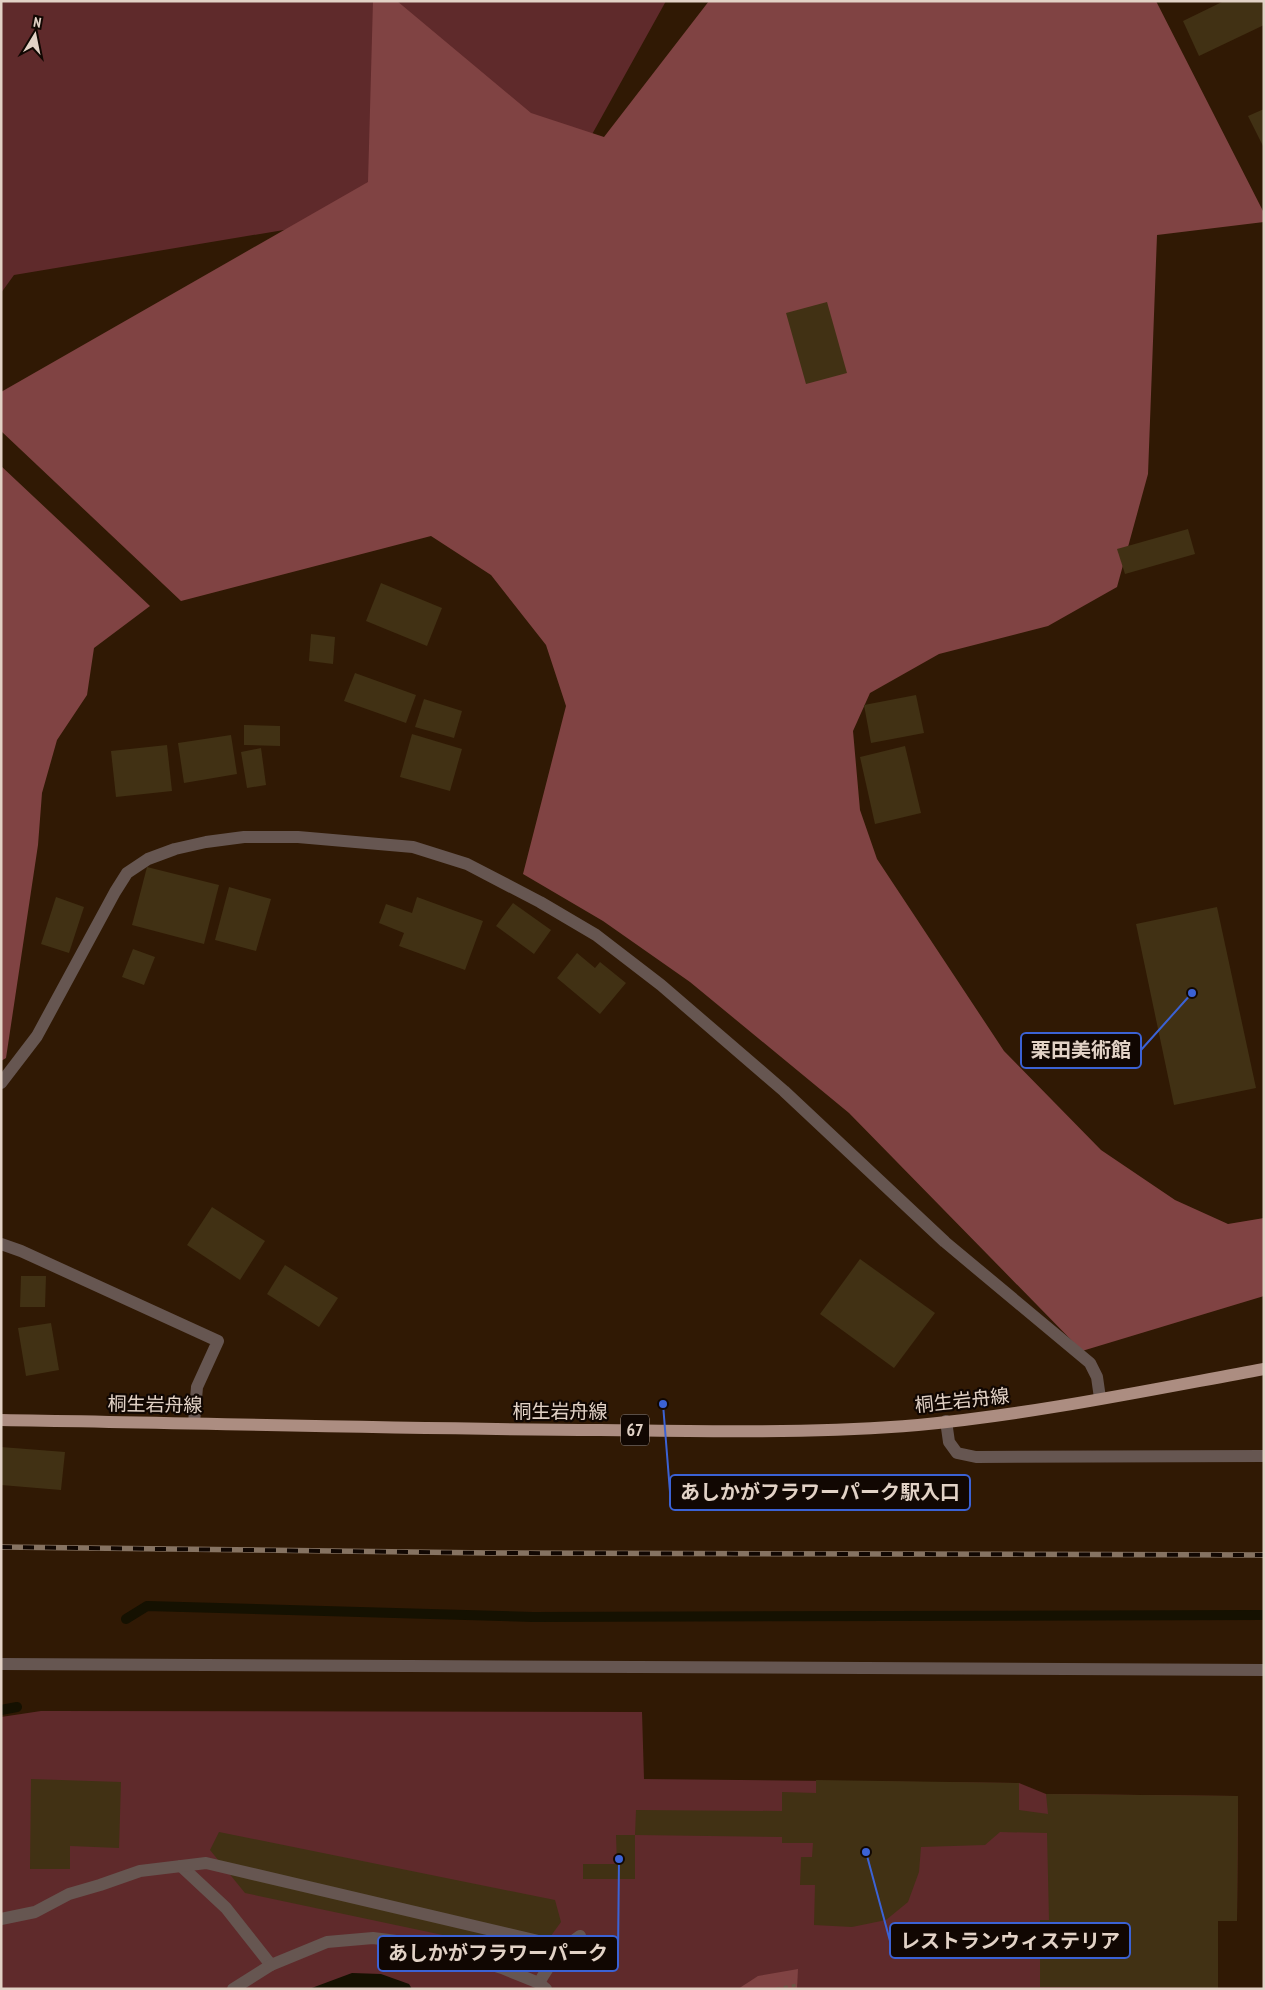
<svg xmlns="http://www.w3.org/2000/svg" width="1265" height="1990" font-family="'PT Sans Narrow','Noto Sans JP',sans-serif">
  <rect width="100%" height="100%" fill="#301904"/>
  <g fill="#5f2a2b">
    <path d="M1,1H666L565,183L14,275L1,293Z"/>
    <path d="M41,1711L642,1712L644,1779L1019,1783L1046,1794L1238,1796L1237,1921H1218V1989H1V1717Z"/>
  </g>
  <g fill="#804343">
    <path d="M373,1H397L531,113L604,137L709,1H1156L1264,213V222L1157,235L1148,474L1117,587L1048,626L939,654L870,693L853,731L860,810L877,859L1004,1051L1101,1150L1175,1200L1228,1224L1264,1218V1296L1082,1351L849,1113L690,982L603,921L523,874L566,706L546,645L491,575L431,536L181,601L1,431V392L368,182Z"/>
    <path d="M1,466L150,606L94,648L87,695L57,740L42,793L38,845L6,1058L1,1061Z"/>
    <path d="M798,1969L797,1989H738L758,1976Z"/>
  </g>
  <path fill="#151101" d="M352,1973L381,1974L409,1984L412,1989H309Z"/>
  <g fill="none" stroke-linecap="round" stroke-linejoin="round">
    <g stroke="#151101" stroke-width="10">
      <path d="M126,1619L147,1606L533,1617L1264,1615"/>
      <path d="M1,1710L17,1707"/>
    </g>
  </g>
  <g fill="#413114">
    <path d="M1224,1H1264V25L1199,56L1183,21Z"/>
    <path d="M1264,109V148L1248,116Z"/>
    <path d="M827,302L847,373L806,384L786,313Z"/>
    <path d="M1188,529L1195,554L1125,574L1117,549Z"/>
    <path d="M381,583L442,608L427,646L366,621Z"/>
    <path d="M311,634L335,637L333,664L309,661Z"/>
    <path d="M355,673L416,695L406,723L344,701Z"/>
    <path d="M916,695L924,733L871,743L864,705Z"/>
    <path d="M424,699L462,711L454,738L415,727Z"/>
    <path d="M244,725L280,726V746L244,745Z"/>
    <path d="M412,734L462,749L450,791L400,777Z"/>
    <path d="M231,735L237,774L184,783L178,743Z"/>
    <path d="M167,745L172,791L116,797L111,751Z"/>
    <path d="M905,746L921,813L875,824L860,757Z"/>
    <path d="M261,748L266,785L247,788L241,752Z"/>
    <path d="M147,867L219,885L204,944L132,925Z"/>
    <path d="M229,887L271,899L256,951L215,940Z"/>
    <path d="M56,897L84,907L69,953L41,944Z"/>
    <path d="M417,897L483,921L465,970L399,946L404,933L379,923L386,904L412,913Z"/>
    <path d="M513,903L551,930L534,954L496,926Z"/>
    <path d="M1217,907L1256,1088L1174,1105L1136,924Z"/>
    <path d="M133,949L155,957L144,985L122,977Z"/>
    <path d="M577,953L595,968L600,962L626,983L600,1014L557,978Z"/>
    <path d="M212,1207L265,1241L240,1280L187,1245Z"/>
    <path d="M860,1259L935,1313L894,1368L820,1314Z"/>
    <path d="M285,1265L338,1298L319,1327L267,1294Z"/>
    <path d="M21,1276H46L45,1307H20Z"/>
    <path d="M51,1323L59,1370L26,1376L18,1328Z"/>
    <path d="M1,1447L65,1452L61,1490L1,1485Z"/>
    <path d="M31,1779L121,1782L119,1848L70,1846V1869H30Z"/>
    <path d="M816,1780L1019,1783V1810L1048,1814L1046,1794L1238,1796L1237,1921H1218V1988L1040,1987V1920H1049L1047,1833L1000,1832L985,1845L921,1847L919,1872L908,1902L886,1920L852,1927L814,1925L815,1885H800L801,1857H812L813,1843H782V1837L635,1835L636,1810L782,1811V1792L816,1793Z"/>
    <path d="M219,1832L555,1900L561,1922L537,1955L245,1893L210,1850Z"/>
    <path d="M616,1835H635V1879H583V1864H617Z"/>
  </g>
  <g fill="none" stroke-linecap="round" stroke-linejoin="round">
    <path stroke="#695543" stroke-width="3" stroke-dasharray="4 4" stroke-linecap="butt" d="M776,1989L797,1985"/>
    <g stroke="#665651" stroke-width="12">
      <path d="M1,1083L37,1036L115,892L127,873L148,859L175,849L206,842L244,837H298L413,847L467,864L540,902L596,935L661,985L784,1091L945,1242L1090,1363L1097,1377L1100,1398"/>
      <path d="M1,1244L21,1251L218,1341L197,1387L194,1423"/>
    </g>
    <g stroke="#665651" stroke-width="12">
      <path d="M181,1866L226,1908L271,1965"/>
      <path d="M1,1919L35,1912L69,1894L100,1885L140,1871L206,1863L564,1947"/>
      <path d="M539,1983C550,1963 561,1949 580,1936"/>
      <path d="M233,1989L271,1965L327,1942L373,1938L427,1945L502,1968L539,1983L546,1989"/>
    </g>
    <path stroke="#665651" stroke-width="12" d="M946,1421L949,1442L957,1453L976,1457L1264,1456"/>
    <path stroke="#665651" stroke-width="12" d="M1,1664L1264,1670"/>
    <path stroke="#ac8d81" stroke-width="12" d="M1,1420C201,1423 400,1429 600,1430C706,1431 813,1434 918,1425C1034,1414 1149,1390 1264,1369"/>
    <g stroke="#867362" stroke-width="5.5">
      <path id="rail" d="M1,1547L491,1553L1264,1555"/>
    </g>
    <use href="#rail" stroke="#110702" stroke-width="4" stroke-dasharray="11" stroke-linecap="butt"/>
  </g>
  <g text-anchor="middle" stroke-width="4.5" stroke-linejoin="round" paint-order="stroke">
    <rect fill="#110702" stroke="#a3958b" stroke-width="1" x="621" y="1414.5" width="28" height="31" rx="4"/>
    <g font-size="18" font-weight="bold" fill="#e2d2c6">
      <text x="635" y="1436">67</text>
    </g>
    <g font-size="19" fill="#e2d2c6" stroke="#110702">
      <text transform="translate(962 1400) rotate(-6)" y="7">桐生岩舟線</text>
      <text transform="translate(155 1404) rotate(1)" y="7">桐生岩舟線</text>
      <text x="560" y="1418">桐生岩舟線</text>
    </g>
  </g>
  <path fill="none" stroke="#3b62d5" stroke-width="2" d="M1192 993L1141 1050M663 1404L670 1492M866 1852L890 1941M619 1859L618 1953"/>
  <g fill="#3b62d5" stroke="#110702" stroke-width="2">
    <circle cx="1192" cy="993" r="5"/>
    <circle cx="663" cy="1404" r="5"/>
    <circle cx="866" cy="1852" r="5"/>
    <circle cx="619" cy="1859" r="5"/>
  </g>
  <g fill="#110702" stroke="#3b62d5" stroke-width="2">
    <rect x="1021" y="1033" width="120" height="35" rx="5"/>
    <rect x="670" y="1475" width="300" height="35" rx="5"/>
    <rect x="890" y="1923" width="240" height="35" rx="5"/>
    <rect x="378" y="1936" width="240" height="35" rx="5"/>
  </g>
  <g font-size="20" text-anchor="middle" font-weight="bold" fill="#e2d2c6">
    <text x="1081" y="1057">栗田美術館</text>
    <text x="820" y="1499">あしかがフラワーパーク駅入口</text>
    <text x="1010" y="1948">レストランウィステリア</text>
    <text x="498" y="1960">あしかがフラワーパーク</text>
  </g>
  <rect width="1265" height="1990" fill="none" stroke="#e2d2c6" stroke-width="5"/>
  <g transform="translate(35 35) rotate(10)" stroke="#110702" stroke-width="4" paint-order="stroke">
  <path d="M0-4L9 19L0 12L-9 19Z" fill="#e2d2c6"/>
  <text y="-8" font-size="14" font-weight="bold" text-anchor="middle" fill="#e2d2c6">N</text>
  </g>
</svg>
